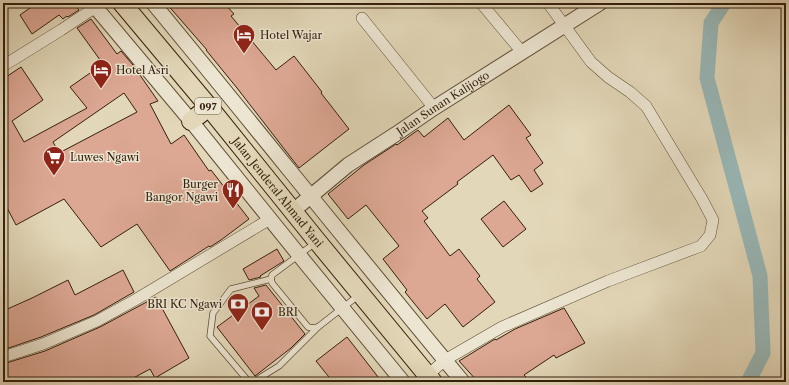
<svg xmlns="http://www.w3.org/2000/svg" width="789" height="385" font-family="'Libre Caslon Text',serif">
  <rect width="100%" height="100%" fill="#e2d7b8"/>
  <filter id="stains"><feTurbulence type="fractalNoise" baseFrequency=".005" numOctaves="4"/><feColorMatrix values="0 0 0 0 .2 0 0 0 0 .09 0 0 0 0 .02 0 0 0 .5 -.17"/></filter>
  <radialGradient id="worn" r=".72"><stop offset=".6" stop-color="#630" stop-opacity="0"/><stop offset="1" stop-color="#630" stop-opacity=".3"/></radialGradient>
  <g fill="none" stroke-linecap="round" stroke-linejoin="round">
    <path stroke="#98b7b7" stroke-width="15" d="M724,3L711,23L707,78L760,276L763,353L748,382"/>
  </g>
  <g fill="#dca793" stroke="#341f0c" fill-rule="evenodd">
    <path d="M37,3H77L75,5L79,10L68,17L67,16L63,19L59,15L32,34L20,15Z"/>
    <path d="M166,3H224L234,14L231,16L276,70L294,56L322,92L321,93L349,129L299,168L237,88L206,50H207Z"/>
    <path d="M91,19L117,54L121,51L133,65L158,101L150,104L171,144L184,135L209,171L211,170L249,219L221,240L210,247L209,246L170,271L137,224L101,247L64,199L16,225L3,200V79L21,67L43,100L12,121L24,142L87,108L70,87L103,64L77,28ZM124,93L137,112L59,153L53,142Z"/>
    <path d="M509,105L531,135L526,138L543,163L534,170L543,184L531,192L519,175L511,180L493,155L457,182L458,184L422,211L428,218L424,221L450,256L459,249L480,276L477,279L495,302L463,327L445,304L427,319L405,292L407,290L383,259L399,246L366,205L348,219L328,194L364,165L396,144L397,145L418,130L424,137L448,118L464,140Z"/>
    <path d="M504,201L526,229L503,247L481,219Z"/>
    <path d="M277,249L284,261L260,276L261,277L249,280L243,269Z"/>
    <path d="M123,270L134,292L94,315L41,337L3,350V311L32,298L68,280L75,295Z"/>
    <path d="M266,285L305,334L291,348L255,376L217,327L259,296L254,288Z"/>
    <path d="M156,297L189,358L155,378L150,369L126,382H3V364L45,351L100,327Z"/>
    <path d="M564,308L585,343L556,358L554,355L524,375L531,382H478L459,361L495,339L496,340L515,329Z"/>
    <path d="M347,337L382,382H333L316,361Z"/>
  </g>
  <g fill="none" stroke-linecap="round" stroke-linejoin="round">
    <g stroke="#604d37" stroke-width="7">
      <g id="service">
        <path d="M315,243L272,275L271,279L272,283L308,327L312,328L318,327L359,295"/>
        <path d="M249,382L210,336L213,313L231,289L271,279"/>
        <path d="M253,382L279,366L318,327"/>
      </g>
    </g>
    <g stroke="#604d37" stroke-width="12">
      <g id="minor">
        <path d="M481,3L522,52"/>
        <path d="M362,18L434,108"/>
        <path d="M3,66L61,30L102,3"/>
        <path d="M3,357L43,344L97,321L135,300L270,219"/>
        <path d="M428,375L445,360L502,327L608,281L701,246L710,235L713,220L702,199L646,106L630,92L608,77L591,62L548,3"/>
      </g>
    </g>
    <g stroke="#604d37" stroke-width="16">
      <g id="tertiary">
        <path d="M92,3L191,121L299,255L403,382"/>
        <path d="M153,3C257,129 358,256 463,382"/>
        <path id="s1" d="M293,211L348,165L396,134L434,108L600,3"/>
      </g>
    </g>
    <g stroke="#341f0c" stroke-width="20">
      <g id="primary">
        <path id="s2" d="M122,3L209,107L317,241L433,382"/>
        <path d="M191,121L209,107"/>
      </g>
    </g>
    <use href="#service" stroke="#ece5d1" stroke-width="5.5"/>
    <use href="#minor" stroke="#ece5d1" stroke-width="11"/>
    <use href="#tertiary" stroke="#ece5d1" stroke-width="14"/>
    <use href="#primary" stroke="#e2d7b8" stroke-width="18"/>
  </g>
  <defs>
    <g id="hotel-pin" transform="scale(1.15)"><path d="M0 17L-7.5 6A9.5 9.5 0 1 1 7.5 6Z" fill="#8f2418" stroke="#ece5d1"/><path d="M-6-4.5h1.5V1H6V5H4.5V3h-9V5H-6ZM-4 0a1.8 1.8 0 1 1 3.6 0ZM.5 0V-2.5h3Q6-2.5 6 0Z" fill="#fff"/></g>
    <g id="supermarket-pin" transform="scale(1.15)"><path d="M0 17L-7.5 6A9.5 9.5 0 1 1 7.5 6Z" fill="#8f2418" stroke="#ece5d1"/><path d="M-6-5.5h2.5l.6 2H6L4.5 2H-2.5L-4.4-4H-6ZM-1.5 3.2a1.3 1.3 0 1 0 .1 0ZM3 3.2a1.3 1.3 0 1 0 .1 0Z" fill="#fff"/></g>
    <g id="restaurant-pin" transform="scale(1.15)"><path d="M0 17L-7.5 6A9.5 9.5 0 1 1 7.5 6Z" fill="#8f2418" stroke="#ece5d1"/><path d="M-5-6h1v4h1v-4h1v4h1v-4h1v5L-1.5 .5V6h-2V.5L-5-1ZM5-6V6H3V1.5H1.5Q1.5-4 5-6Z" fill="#fff"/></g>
    <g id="bank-pin" transform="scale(1.15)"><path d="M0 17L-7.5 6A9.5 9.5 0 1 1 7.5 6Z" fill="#8f2418" stroke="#ece5d1"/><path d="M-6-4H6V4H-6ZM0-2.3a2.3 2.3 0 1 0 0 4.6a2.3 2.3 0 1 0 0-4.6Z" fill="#fff"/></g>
  </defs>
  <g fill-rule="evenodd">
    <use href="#hotel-pin" x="244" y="35"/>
    <use href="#hotel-pin" x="101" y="70"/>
    <use href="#supermarket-pin" x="54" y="157"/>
    <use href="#restaurant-pin" x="233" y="190"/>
    <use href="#bank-pin" x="238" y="304"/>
    <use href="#bank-pin" x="262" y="312"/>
  </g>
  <g text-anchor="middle" stroke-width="3" stroke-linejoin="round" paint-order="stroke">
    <rect fill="#ece5d1" stroke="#6b5a47" stroke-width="1" x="195" y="98" width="26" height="16" rx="3"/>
    <g font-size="10" font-weight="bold" fill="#341f0c">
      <text x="208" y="110">097</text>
    </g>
    <g font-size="11" fill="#341f0c" stroke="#ece5d1" text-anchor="start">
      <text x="260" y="39">Hotel Wajar</text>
      <text x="116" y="74">Hotel Asri</text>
      <text x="70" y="161">Luwes Ngawi</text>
      <text x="218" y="188" text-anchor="end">Burger<tspan x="218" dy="13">Bangor Ngawi</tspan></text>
      <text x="222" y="308" text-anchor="end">BRI KC Ngawi</text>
      <text x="278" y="316">BRI</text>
    </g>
    <g font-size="11" fill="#341f0c" stroke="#ece5d1">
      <text dy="4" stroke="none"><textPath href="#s1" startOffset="185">Jalan Sunan Kalijogo</textPath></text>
      <text dy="4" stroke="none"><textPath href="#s2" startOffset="245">Jalan Jenderal Ahmad Yani</textPath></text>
    </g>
  </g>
  <rect width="789" height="385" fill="none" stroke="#e2d7b8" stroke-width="16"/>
  <rect x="4" y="4" width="781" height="377" fill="none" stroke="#341f0c" stroke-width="2"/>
  <rect x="8" y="8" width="773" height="369" fill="none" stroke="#341f0c"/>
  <rect width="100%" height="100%" filter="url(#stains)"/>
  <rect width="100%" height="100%" fill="url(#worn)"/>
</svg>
